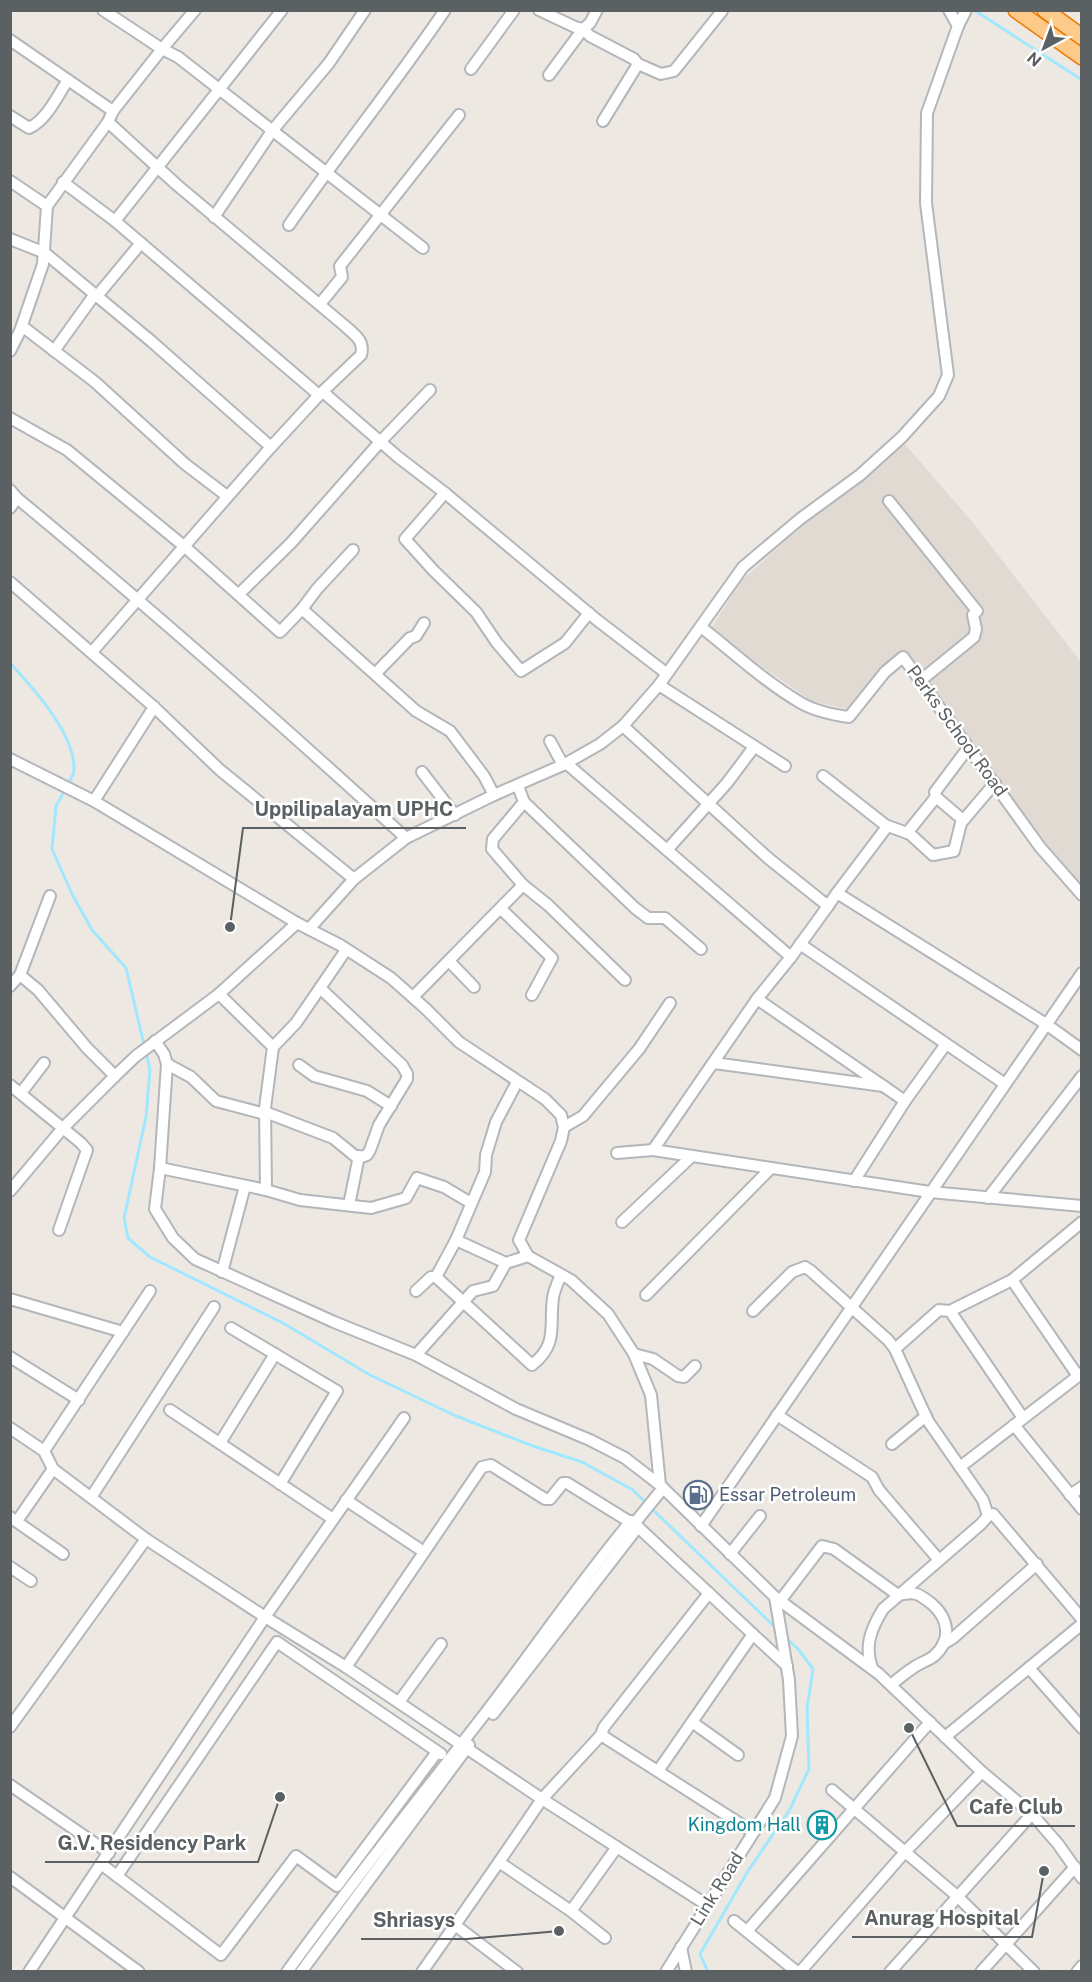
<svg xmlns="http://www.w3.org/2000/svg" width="1092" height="1982" font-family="'Public Sans',sans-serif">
  <rect width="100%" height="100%" fill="#ede9e2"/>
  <path fill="#e0dad3" d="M905,444L974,524L1081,662V889L972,745L906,650L881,667L851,709L813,702L747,656L712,627L742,580L800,528Z"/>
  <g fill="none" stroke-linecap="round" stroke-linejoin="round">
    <g stroke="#a1e8ff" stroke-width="3">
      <path d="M974,10L1082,80"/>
      <path d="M10,663C34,689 76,735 74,771C73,776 70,780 68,784"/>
      <path d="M65,790L56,806L52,849L72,894L92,930L126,968L150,1070L146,1117L124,1218L128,1238L150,1257L283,1323L370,1375L456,1416L533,1446L582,1462L633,1490L646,1503"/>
      <path d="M651,1508L776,1628"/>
      <path d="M708,1972L700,1954L748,1871L789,1811L809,1769L807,1708L813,1669L798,1649L785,1637"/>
    </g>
    <g stroke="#b3b6ba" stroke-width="14">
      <g id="minor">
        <path d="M103,10L162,49L195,10"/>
        <path d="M539,10L575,27L583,29L590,23L597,10"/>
        <path d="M958,26L966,10"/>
        <path d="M10,40L113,111"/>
        <path d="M638,64L661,74L674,71L722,11"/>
        <path d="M471,69L514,10"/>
        <path d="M549,75L583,29L590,36L634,59L638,64L603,121"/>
        <path d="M10,116L29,128C47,120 57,96 68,80"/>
        <path d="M10,181L47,206"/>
        <path d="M63,182L115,221L319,395"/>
        <path d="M214,217L272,131L329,63L365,10"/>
        <path d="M115,221L282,10"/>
        <path d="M289,225C339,153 395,84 445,10"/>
        <path d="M10,239L45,253L151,341L271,447"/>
        <path d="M97,296L141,243"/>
        <path d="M320,304L342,277L340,266L459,115"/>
        <path d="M22,326L95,382L185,464L227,496"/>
        <path d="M10,351L20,331L43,264L47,206L108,122L113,111L162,49L178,57L423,248"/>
        <path d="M54,351L95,294"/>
        <path d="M323,392L398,457L445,493L597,620L666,673"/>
        <path d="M10,418L67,450L185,547L280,632L302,609L416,711L450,731L484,776L494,795"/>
        <path d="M10,490L17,498L10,508"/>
        <path d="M445,493L405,539L433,570L476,612L497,643L521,671L565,643L589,613"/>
        <path d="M17,498C150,608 279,722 406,838"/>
        <path d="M889,501L977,611L973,615L976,629L974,637L920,681"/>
        <path d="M10,582L154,707L220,770L354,879"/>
        <path d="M239,594L291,543L380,442L430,390"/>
        <path d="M302,609L317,589L353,550"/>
        <path d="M701,627C733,652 765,682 801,703C815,711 834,715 849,717L885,672L903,657L1040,847L1082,895"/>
        <path d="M92,652L271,447L319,395L361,355C365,341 355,335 345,326L177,185L108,122"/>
        <path d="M375,674L410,638L416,636L424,623"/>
        <path d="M659,685L785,766"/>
        <path d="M623,726L768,858L828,906L837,893L1046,1024L1082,1050"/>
        <path d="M550,741L563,765"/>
        <path d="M10,759L94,801L297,923L340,945L391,978L426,1009L459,1042L545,1099L561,1115L564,1127L561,1141L519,1240L528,1256L571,1280L608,1314L634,1354L651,1395L660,1485L775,1597L879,1674L982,1772L1032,1814L1058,1844L1082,1878"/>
        <path d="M566,763L791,957"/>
        <path d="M422,772L455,815"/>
        <path d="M823,776L884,824L886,828L837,893"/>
        <path d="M936,797L963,820"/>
        <path d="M94,801L154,707"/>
        <path d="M524,802L635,908L648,918H665L701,949"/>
        <path d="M885,825L910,834L933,855L954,851L961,823L995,783"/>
        <path d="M907,833L936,797L935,792L968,748"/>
        <path d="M667,850L727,783L754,747"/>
        <path d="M523,885L548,905L625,980"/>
        <path d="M50,896L20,975L38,990L87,1048L115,1076"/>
        <path d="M828,906L791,957L757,999L653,1150L930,1192L1082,1206"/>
        <path d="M501,909L552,958L532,995"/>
        <path d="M309,929L354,879L406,838L494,795L563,765L600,744L623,726L659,685L743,567L800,519L860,475L902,437L939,396L948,375L926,203L927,113L958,26L949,10"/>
        <path d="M800,944L1005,1084"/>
        <path d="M449,961L474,987"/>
        <path d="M10,986L20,975"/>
        <path d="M219,994L273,1047L265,1108L266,1190"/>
        <path d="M413,997L523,885L492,849L493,839L524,802L518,786"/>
        <path d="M757,999L905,1101L854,1181"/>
        <path d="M155,1041L164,1054L167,1064L160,1168L155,1209L173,1238L195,1259L334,1322L416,1355L516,1409L590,1440L625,1458L660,1485"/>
        <path d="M273,1047L296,1023L320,988"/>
        <path d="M714,1063L883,1086"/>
        <path d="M167,1064L191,1077L216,1101L265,1114"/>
        <path d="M299,1065L314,1076L367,1091L391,1106"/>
        <path d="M517,1082L496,1122L486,1155L485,1172L456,1240L506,1263L528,1256"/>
        <path d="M10,1085L81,1143L87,1150L59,1230"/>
        <path d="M21,1093L44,1063"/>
        <path d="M905,1101L946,1044"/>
        <path d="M265,1112L333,1138L355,1156L361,1157L367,1155L370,1150L379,1125L407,1079V1074L402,1065L320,988L346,950"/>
        <path d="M564,1127L583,1116L639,1049L670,1003"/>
        <path d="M617,1153L653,1150"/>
        <path d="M160,1168L266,1190L300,1200L371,1208L406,1198L417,1178L444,1187L471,1203"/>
        <path d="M10,1191L63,1128L115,1076L136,1056L219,994L297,923"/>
        <path d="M988,1198L1082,1076"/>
        <path d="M349,1205L359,1156"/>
        <path d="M622,1222L692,1156"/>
        <path d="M222,1272L245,1186"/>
        <path d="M436,1277L532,1365C559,1344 549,1325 553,1298C554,1290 558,1282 561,1275"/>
        <path d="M1012,1280L1082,1222"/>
        <path d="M416,1291L431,1277H436L456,1240"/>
        <path d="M646,1295L771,1168"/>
        <path d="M10,1299L123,1332"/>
        <path d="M753,1311L792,1272L805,1267L811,1271L888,1340L895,1349L928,1421L983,1500L988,1516L981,1524L883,1609C871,1629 864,1646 872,1668"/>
        <path d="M950,1311L1012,1280L1078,1376"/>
        <path d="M231,1328L337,1391L280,1484"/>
        <path d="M895,1349L939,1310L950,1311L1023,1418"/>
        <path d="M634,1354L653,1359L678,1376L684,1377L695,1366"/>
        <path d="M416,1355L473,1291L493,1286L506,1263"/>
        <path d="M10,1357L79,1400"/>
        <path d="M170,1410L333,1519"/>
        <path d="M777,1415L872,1477L879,1490L939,1560"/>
        <path d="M1014,1425L1082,1509"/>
        <path d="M10,1428L44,1451L53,1469L146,1539L265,1617L346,1667L542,1799L707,1905"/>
        <path d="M220,1443L275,1354"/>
        <path d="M892,1444L926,1416"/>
        <path d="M44,1451L150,1291"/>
        <path d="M960,1467L1082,1373"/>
        <path d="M1070,1495L1082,1487"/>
        <path d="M92,1496L214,1307"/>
        <path d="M346,1500L418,1548"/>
        <path d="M988,1516L993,1514L1082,1619"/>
        <path d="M10,1517L63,1554"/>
        <path d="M17,1521L53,1469"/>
        <path d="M634,1524L663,1488"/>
        <path d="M701,1526L1082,973"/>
        <path d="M730,1554L760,1516"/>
        <path d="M10,1567L31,1581"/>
        <path d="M780,1601L822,1546L834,1549L898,1595C915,1591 918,1593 932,1604C949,1619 952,1640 934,1656C928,1661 919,1663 913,1668C905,1673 898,1679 891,1685"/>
        <path d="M943,1644L953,1638L1037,1564"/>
        <path d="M346,1667L482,1467L491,1465L545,1499H550L563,1483H567L638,1527L787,1666"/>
        <path d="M1029,1668L1082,1728"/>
        <path d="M399,1702L441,1644"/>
        <path d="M493,1714L638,1527"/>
        <path d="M692,1722L738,1755"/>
        <path d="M10,1727L146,1539"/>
        <path d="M601,1735L753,1832"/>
        <path d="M945,1737L1082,1624"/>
        <path d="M658,1771L753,1634"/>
        <path d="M10,1785L109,1853"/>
        <path d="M832,1790L957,1896L1034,1972"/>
        <path d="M499,1862L455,1925L517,1972"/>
        <path d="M101,1864L221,1955L296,1856L337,1886L437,1752"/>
        <path d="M117,1876L277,1642L441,1754"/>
        <path d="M10,1877L139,1972"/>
        <path d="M571,1911L617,1847"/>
        <path d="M734,1921L797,1972"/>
        <path d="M748,1930L930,1722"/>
        <path d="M605,1938L571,1911L499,1862L542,1799L601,1735L604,1727L709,1593"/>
        <path d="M681,1947L686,1972"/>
        <path d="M29,1972L265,1617L404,1418"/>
        <path d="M287,1972C351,1883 420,1798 487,1711C535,1648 580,1582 631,1521"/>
        <path d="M301,1972L469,1745"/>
        <path d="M422,1972L455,1925"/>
        <path d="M666,1972L775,1798L792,1736L789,1680L775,1597"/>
        <path d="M800,1972L905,1852L982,1772"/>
        <path d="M890,1972L1032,1814"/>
        <path d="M981,1972L1075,1867"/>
        <path d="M1077,1972L1082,1966"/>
      </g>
    </g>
    <g stroke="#ef7800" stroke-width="18">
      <g id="highway">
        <path d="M1016,10L1082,57"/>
        <path d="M1045,10L1082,37"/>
      </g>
    </g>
    <use href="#minor" stroke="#fff" stroke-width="10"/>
    <use href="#highway" stroke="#fdca8a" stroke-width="15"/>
  </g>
  <defs>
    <g id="fuel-ring" transform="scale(1.5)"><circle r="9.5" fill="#fff" stroke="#5c6f8a" stroke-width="1.5"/><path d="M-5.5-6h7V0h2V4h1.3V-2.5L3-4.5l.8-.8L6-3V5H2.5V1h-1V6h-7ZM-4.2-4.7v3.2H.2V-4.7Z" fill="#5c6f8a"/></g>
    <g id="building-ring" transform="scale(1.5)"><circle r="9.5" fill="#fff" stroke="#0f9aa8" stroke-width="1.5"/><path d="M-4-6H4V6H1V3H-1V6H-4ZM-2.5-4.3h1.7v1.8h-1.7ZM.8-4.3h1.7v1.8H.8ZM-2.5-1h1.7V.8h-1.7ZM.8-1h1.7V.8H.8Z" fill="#0f9aa8"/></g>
  </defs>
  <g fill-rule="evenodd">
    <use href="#fuel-ring" x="698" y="1495"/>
    <use href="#building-ring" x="822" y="1825"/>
  </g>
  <g text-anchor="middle" stroke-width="5" stroke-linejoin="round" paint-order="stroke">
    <g font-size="18" fill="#5b6063" stroke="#fff">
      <text transform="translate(957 731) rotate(54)" y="6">Perks School Road</text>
      <text transform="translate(717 1889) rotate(-58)" y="6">Link Road</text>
    </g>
    <g font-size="18" fill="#4e5e75" stroke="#fff" text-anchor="start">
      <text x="719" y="1501">Essar Petroleum</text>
    </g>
    <g font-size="18" fill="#0d838f" stroke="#fff" text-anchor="end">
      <text x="801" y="1831">Kingdom Hall</text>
    </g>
  </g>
  <path fill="none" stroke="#5b6063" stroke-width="2" d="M230 927L243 828H466M909 1728L957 1826H1075M280 1797L258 1862H45M1044 1871L1032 1937H852M559 1931L467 1939H361"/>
  <g fill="#5b6063" stroke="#fff" stroke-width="2">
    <circle cx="230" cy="927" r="6"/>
    <circle cx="909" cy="1728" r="6"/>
    <circle cx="280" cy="1797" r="6"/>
    <circle cx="1044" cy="1871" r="6"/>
    <circle cx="559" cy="1931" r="6"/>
  </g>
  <g font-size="20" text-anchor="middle" font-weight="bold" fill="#5b6063" stroke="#fff" stroke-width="5" stroke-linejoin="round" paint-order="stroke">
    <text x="354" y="816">Uppilipalayam UPHC</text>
    <text x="1016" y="1814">Cafe Club</text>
    <text x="152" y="1850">G.V. Residency Park</text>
    <text x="942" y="1925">Anurag Hospital</text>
    <text x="414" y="1927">Shriasys</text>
  </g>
  <rect width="1092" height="1982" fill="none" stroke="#5b6063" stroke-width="24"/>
  <g transform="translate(1044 48) rotate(221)" stroke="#ffffff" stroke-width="4.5" paint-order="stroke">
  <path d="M0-4.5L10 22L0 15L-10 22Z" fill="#5b6063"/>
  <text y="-9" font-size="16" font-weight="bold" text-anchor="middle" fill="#5b6063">N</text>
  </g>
</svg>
